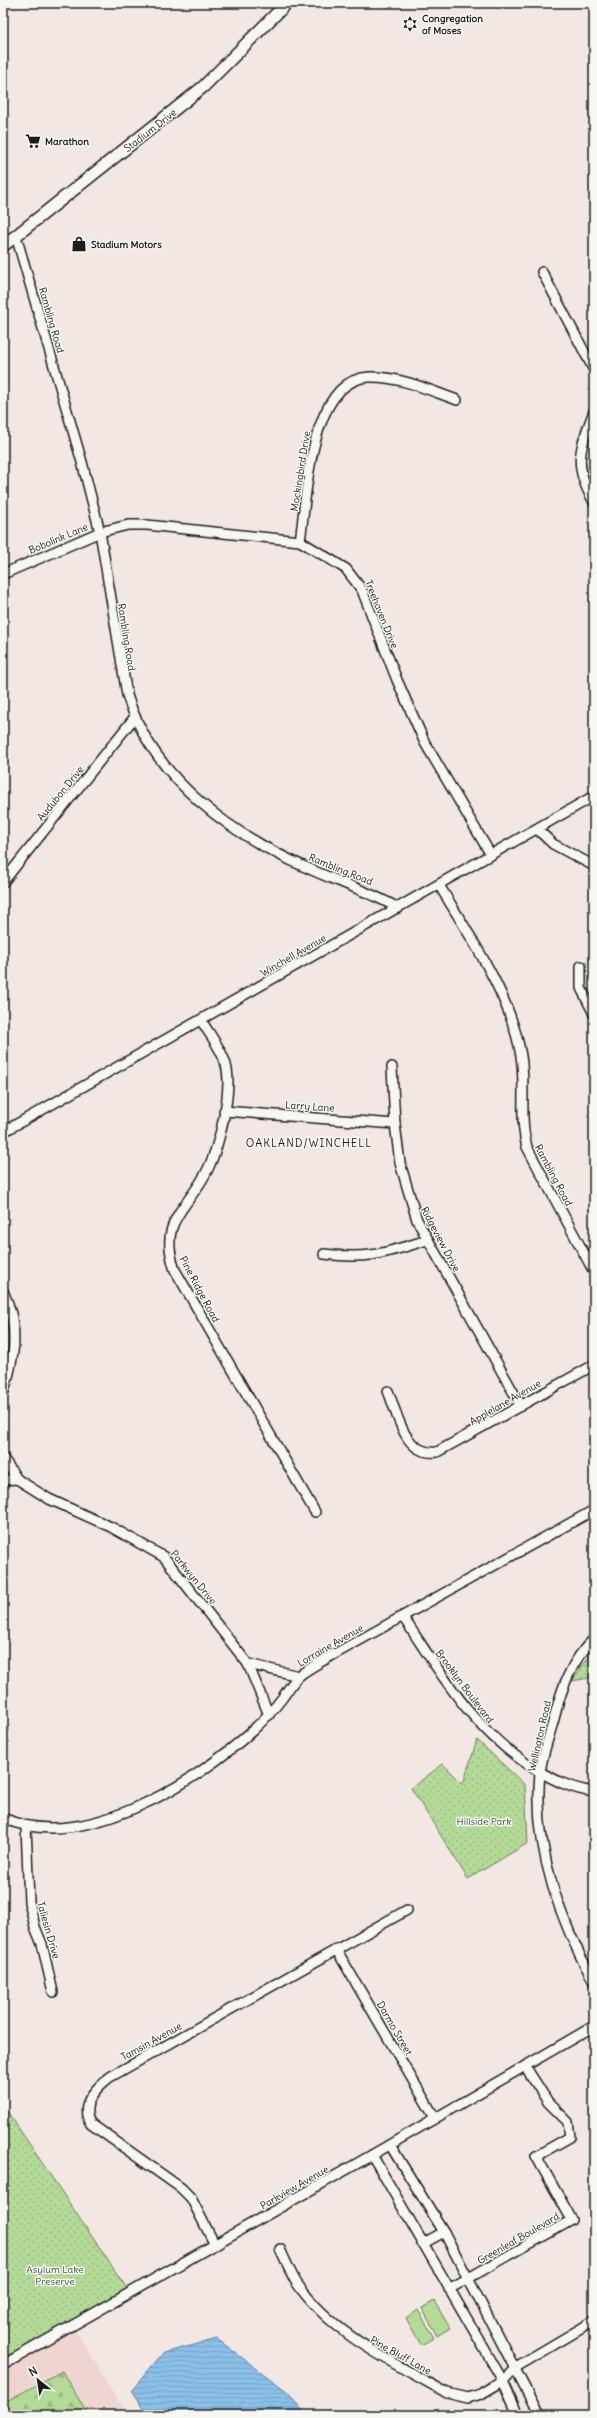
<svg xmlns="http://www.w3.org/2000/svg" width="597" height="2418" font-family="Delius,sans-serif">
  <defs>
    <pattern id="forest-firs" width="22" height="20" patternUnits="userSpaceOnUse"><rect width="22" height="20" fill="#b3da97"/><path d="M5 1l3.5 6h-7zM16 11l3.5 6h-7z" fill="#99ba82"/></pattern>
    <pattern id="park-dots" width="8" height="8" patternUnits="userSpaceOnUse"><rect width="8" height="8" fill="#b3da97"/><path d="M2 2h.1M6 6h.1" fill="none" stroke="#99ba82" stroke-width="1.8" stroke-linecap="round"/></pattern>
    <pattern id="water-rules" width="6" height="5" patternUnits="userSpaceOnUse"><rect width="6" height="5" fill="#8bbfe8"/><path d="M0 2.5h6" fill="none" stroke="#77a4c6"/></pattern>
  </defs>
  <rect width="100%" height="100%" fill="#f3e7e3"/>
  <filter id="ink" filterUnits="userSpaceOnUse"><feTurbulence type="fractalNoise" baseFrequency=".025" numOctaves="2"/><feDisplacementMap in="SourceGraphic" scale="8" xChannelSelector="R" yChannelSelector="G"/><feConvolveMatrix kernelMatrix="1 2 1 2 8 2 1 2 1" color-interpolation-filters="sRGB"/></filter>
  <g filter="url(#ink)">
    <path fill="#efd5d1" d="M73,2326L127,2415H3V2365Z"/>
    <path fill="url(#forest-firs)" stroke="#687b5a" d="M62,2371L88,2415H3V2403Z"/>
    <g fill="url(#park-dots)" stroke="#687b5a">
      <path d="M594,1650V1677L572,1681Z"/>
      <path d="M477,1740L525,1785L528,1843L468,1879L411,1788L443,1764L463,1784Z"/>
      <path d="M3,2105L130,2293L3,2366Z"/>
    </g>
    <g fill="#b3da97" stroke="#687b5a">
      <path d="M434,2301L450,2328L437,2336L422,2308Z"/>
      <path d="M418,2310L434,2338L421,2345L406,2318Z"/>
    </g>
    <path fill="url(#water-rules)" stroke="#5f7e96" d="M217,2339L288,2392L306,2415H148L132,2390L163,2353Z"/>
    <g fill="none" stroke-linecap="round" stroke-linejoin="round">
      <g stroke="#1c1c1c" stroke-width="12">
        <g id="minor">
          <path d="M16,236L82,462L100,532L127,695C154,781 233,836 312,870C341,883 370,892 398,908"/>
          <path d="M542,272L594,370"/>
          <path d="M594,411C580,449 572,465 594,502"/>
          <path d="M300,541C307,497 309,380 369,377C399,376 429,390 457,400"/>
          <path d="M3,574L100,532L128,525H147L300,541L346,569L362,590L397,680L425,743L491,855"/>
          <path d="M537,829L553,844L594,866"/>
          <path d="M3,882L134,718"/>
          <path d="M439,885C470,936 511,996 521,1056C526,1086 519,1117 527,1147L594,1272"/>
          <path d="M581,966V988L594,1014"/>
          <path d="M201,1020C209,1034 222,1049 226,1065C233,1090 219,1146 208,1169C189,1209 157,1219 175,1270L315,1512"/>
          <path d="M392,1067L395,1124L400,1163L417,1220L521,1406"/>
          <path d="M224,1111L395,1124"/>
          <path d="M3,1132L594,796"/>
          <path d="M324,1254C368,1260 385,1253 427,1240"/>
          <path d="M3,1291C20,1327 15,1356 3,1394"/>
          <path d="M388,1391C398,1415 404,1456 437,1452L594,1365"/>
          <path d="M3,1458L17,1479L49,1499L111,1527L164,1557L248,1664L299,1676"/>
          <path d="M3,1480L17,1479"/>
          <path d="M403,1617C442,1675 474,1732 535,1769C554,1780 572,1789 594,1792"/>
          <path d="M594,1639C571,1660 561,1690 554,1719C549,1737 542,1755 540,1773C533,1846 559,1919 594,1982"/>
          <path d="M248,1664L269,1715"/>
          <path d="M3,1818C82,1854 196,1783 253,1730C264,1720 274,1709 283,1697C288,1690 293,1681 300,1675C309,1668 321,1662 331,1656L594,1510"/>
          <path d="M26,1826L29,1902L35,1927L42,1944L53,1992"/>
          <path d="M336,1949L435,2118"/>
          <path d="M390,2145L444,2232L539,2415"/>
          <path d="M372,2155L503,2381L518,2415"/>
          <path d="M422,2244L444,2232"/>
          <path d="M215,2245L191,2198L181,2188L91,2124C78,2105 97,2087 110,2077L407,1910"/>
          <path d="M280,2249C285,2260 290,2272 296,2282C332,2335 393,2362 447,2393L468,2398L481,2394L503,2381L516,2367L594,2321"/>
          <path d="M449,2289L572,2220L536,2156L570,2137L568,2122L548,2102L525,2066"/>
          <path d="M3,2365L372,2155L594,2026"/>
        </g>
      </g>
      <g stroke="#1c1c1c" stroke-width="14">
        <path id="major" d="M3,246L203,87L287,3"/>
      </g>
      <use href="#minor" stroke="#f6f6f2" stroke-width="9"/>
      <use href="#major" stroke="#f6f6f2" stroke-width="11"/>
    </g>
  </g>
  <defs>
    <g id="synagogue-bare" transform="scale(1.2)"><path d="M0-6.5L5.6 3.2H-5.6ZM0 6.5L5.6-3.2H-5.6Z" fill="#1c1c1c" stroke="#f6f6f2" stroke-width="2.5" paint-order="stroke"/></g>
    <g id="supermarket-bare" transform="scale(1.2)"><path d="M-6-5.5h2.5l.6 2H6L4.5 2H-2.5L-4.4-4H-6ZM-1.5 3.2a1.3 1.3 0 1 0 .1 0ZM3 3.2a1.3 1.3 0 1 0 .1 0Z" fill="#1c1c1c" stroke="#f6f6f2" stroke-width="2.5" paint-order="stroke"/></g>
    <g id="shop-bare" transform="scale(1.2)"><path d="M-5-2.5h2.3a2.7 3.5 0 0 1 5.4 0H5L5.5 6h-11ZM-1.5-2.5h3a1.5 2.3 0 0 0-3 0Z" fill="#1c1c1c" stroke="#f6f6f2" stroke-width="2.5" paint-order="stroke"/></g>
  </defs>
  <g fill-rule="evenodd">
    <use href="#synagogue-bare" x="410" y="24"/>
    <use href="#supermarket-bare" x="33" y="141"/>
    <use href="#shop-bare" x="79" y="244"/>
  </g>
  <g text-anchor="middle" stroke-width="3" stroke-linejoin="round" paint-order="stroke">
    <g font-size="10" font-weight="bold" fill="#1c1c1c" stroke="#f6f6f2" text-anchor="start">
      <text x="422" y="22">Congregation<tspan x="422" dy="12">of Moses</tspan></text>
      <text x="45" y="145">Marathon</text>
      <text x="91" y="248">Stadium Motors</text>
    </g>
    <g font-size="10" fill="#1c1c1c" stroke="#f6f6f2">
      <text transform="translate(150 130) rotate(-38)" y="4">Stadium Drive</text>
      <text transform="translate(52 320) rotate(74)" y="4">Rambling Road</text>
      <text transform="translate(300 471) rotate(-81)" y="4">Mockingbird Drive</text>
      <text transform="translate(58 538) rotate(-23)" y="4">Bobolink Lane</text>
      <text transform="translate(382 614) rotate(68)" y="4">Treehaven Drive</text>
      <text transform="translate(127 637) rotate(81)" y="4">Rambling Road</text>
      <text transform="translate(60 793) rotate(-51)" y="4">Audubon Drive</text>
      <text transform="translate(341 869) rotate(22)" y="4">Rambling Road</text>
      <text transform="translate(293 955) rotate(-30)" y="4">Winchell Avenue</text>
      <text transform="translate(310 1106) rotate(4)" y="4">Larry Lane</text>
      <text transform="translate(554 1175) rotate(62)" y="4">Rambling Road</text>
      <text transform="translate(441 1239) rotate(62)" y="4">Ridgeview Drive</text>
      <text transform="translate(200 1289) rotate(62)" y="4">Pine Ridge Road</text>
      <text transform="translate(505 1402) rotate(-30)" y="4">Applelane Avenue</text>
      <text transform="translate(194 1577) rotate(51)" y="4">Parkwyn Drive</text>
      <text transform="translate(330 1645) rotate(-30)" y="4">Lorraine Avenue</text>
      <text transform="translate(465 1686) rotate(53)" y="4">Brooklyn Boulevard</text>
      <text transform="translate(539 1736) rotate(-77)" y="4">Wellington Road</text>
      <text transform="translate(49 1930) rotate(74)" y="4">Taliesin Drive</text>
      <text transform="translate(395 2028) rotate(60)" y="4">Darmo Street</text>
      <text transform="translate(151 2041) rotate(-29)" y="4">Tamsin Avenue</text>
      <text transform="translate(294 2187) rotate(-30)" y="4">Parkview Avenue</text>
      <text transform="translate(518 2238) rotate(-30)" y="4">Greenleaf Boulevard</text>
      <text transform="translate(401 2355) rotate(29)" y="4">Pine Bluff Lane</text>
    </g>
    <g font-size="10" fill="#495541" stroke="#f6f6f2">
      <text x="484" y="1825">Hillside Park</text>
      <text x="55" y="2273">Asylum Lake<tspan x="55" dy="12">Preserve</tspan></text>
    </g>
    <g font-size="11" letter-spacing="1" fill="#1c1c1c" stroke="#f6f6f2">
      <text x="309" y="1147">OAKLAND/WINCHELL</text>
    </g>
  </g>
  <rect width="597" height="2418" fill="none" stroke="#f6f6f2" stroke-width="16"/>
  <rect x="8" y="8" width="581" height="2402" fill="none" stroke="#1c1c1c" stroke-width="1.5" filter="url(#ink)"/>
  <g transform="translate(38 2380) rotate(330)" stroke="#f6f6f2" stroke-width="3" paint-order="stroke">
  <path d="M0-3L7 15L0 10L-7 15Z" fill="#1c1c1c"/>
  <text y="-6" font-size="11" font-weight="bold" text-anchor="middle" fill="#1c1c1c">N</text>
  </g>
</svg>
